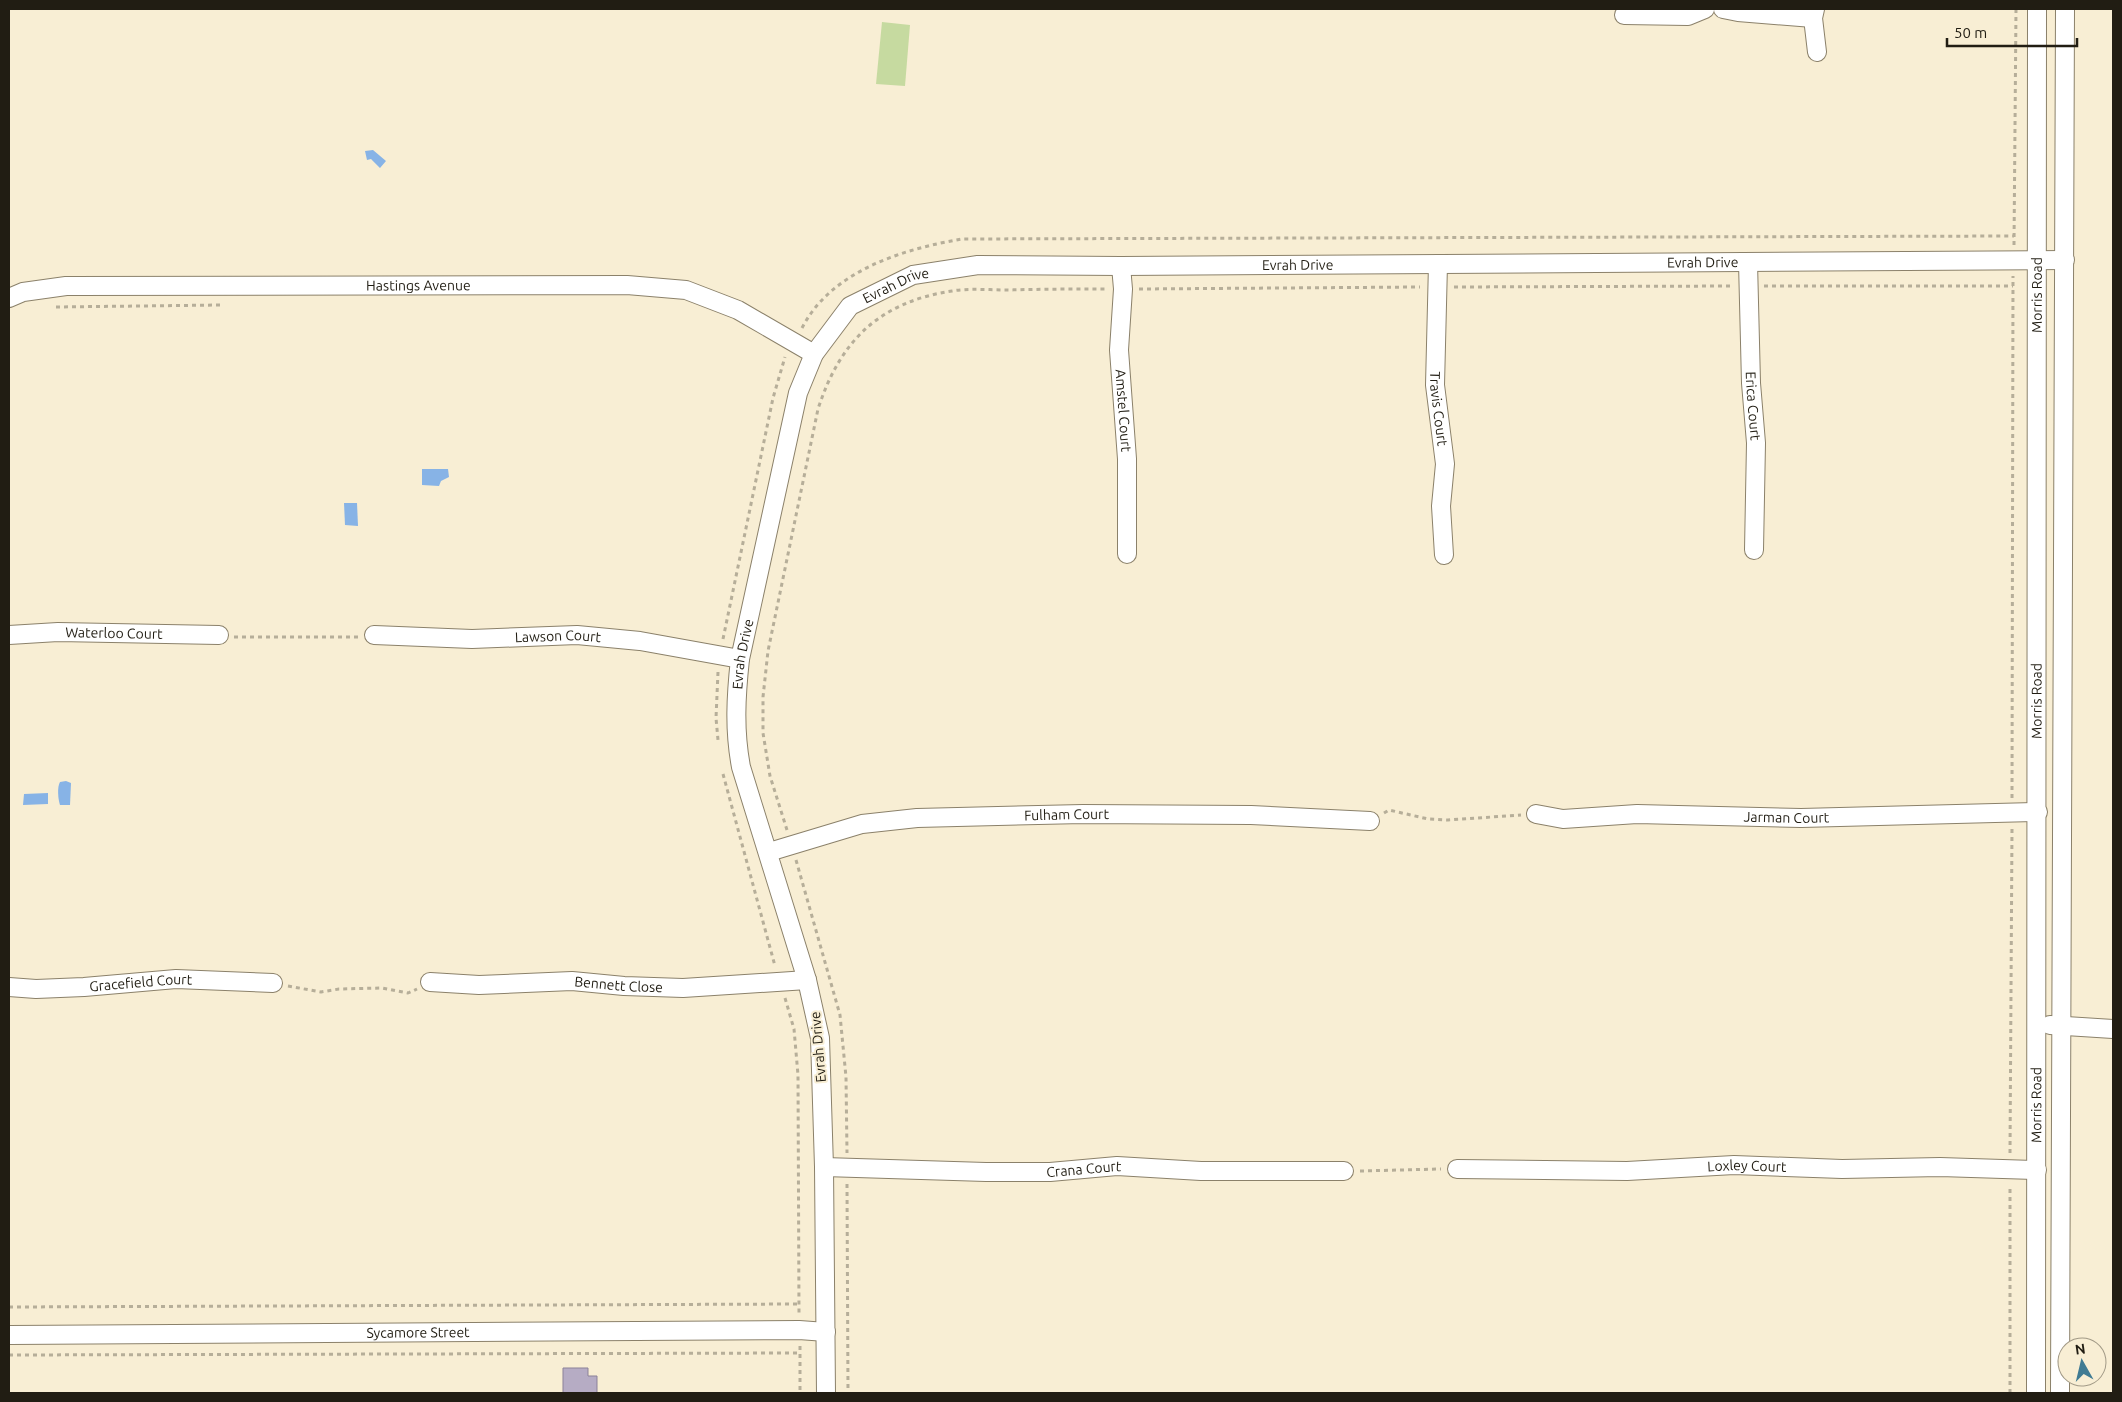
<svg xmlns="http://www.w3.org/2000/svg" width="2122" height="1402" font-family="Ubuntu,sans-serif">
  <rect width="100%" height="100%" fill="#f8eed4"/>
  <path fill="#c6daa0" d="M882,22L910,25L905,86L876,84Z"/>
  <g fill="#87b3e6">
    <path d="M373,150L386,161L380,168L371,159L367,160L365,151Z"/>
    <path d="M422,469H448L449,477L441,481L439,486L422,485Z"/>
    <path d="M344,503H357L358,526L345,525Z"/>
    <path d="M66,781L71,783L70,805H60C58,799 57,787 60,782Z"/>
    <path d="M48,793V804L23,805L24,794Z"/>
  </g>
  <path fill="#b6acc4" stroke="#8b8198" d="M563,1368H588V1376H597V1393H563Z"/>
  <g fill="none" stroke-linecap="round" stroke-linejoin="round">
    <g stroke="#8b816a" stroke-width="20">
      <g id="minor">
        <path d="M1723,9L1738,12L1813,18"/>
        <path d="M1815,9L1813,18L1817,52"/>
        <path d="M1624,15L1688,16L1705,9"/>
        <path id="s1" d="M1748,262L1751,383L1756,443L1754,550"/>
        <path id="s2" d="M1438,264L1435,385L1445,464L1441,506L1444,555"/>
        <path id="s3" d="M1121,266L1123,289L1119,350L1127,459V554"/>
        <path id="s4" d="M9,298L23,292L66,286L627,285L686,290L738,310L814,354"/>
        <path id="s5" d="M9,635L58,632L219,635"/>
        <path id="s6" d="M374,635L472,639L577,635L640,641L740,659"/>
        <path id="s7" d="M1536,814L1563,819L1637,814L1801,818L2038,812"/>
        <path id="s8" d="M769,852L862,824L917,818L1083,814L1251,815L1370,821"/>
        <path id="s9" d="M430,982L479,985L572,981L624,986L683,988L807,980"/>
        <path id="s10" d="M9,987L36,989L84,987L176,979L273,983"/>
        <path d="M2050,1025L2113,1029"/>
        <path id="s11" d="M824,1167L986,1172H1050L1117,1166L1201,1171H1344"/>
        <path id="s12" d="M1457,1169L1627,1171L1734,1165L1842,1169L1940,1167L2037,1170"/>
        <path id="s13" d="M9,1335L799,1330L826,1332"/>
        <path id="s14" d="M826,1393L824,1167L820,1038L807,980L741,767C734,730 736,696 740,659L798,393L814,354L850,306L913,275L978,265L1121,266L2065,260"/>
        <path id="s15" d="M2036,1393L2037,9"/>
        <path d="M2060,1393L2065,9"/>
      </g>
    </g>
    <g stroke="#b6ae99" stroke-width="3" stroke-dasharray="4 4" stroke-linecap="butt">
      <path d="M2014,245L2016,9"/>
      <path d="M1764,286H2013"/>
      <path d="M1454,287L1733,286"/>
      <path d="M1139,289L1420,287"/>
      <path d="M56,307L222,305"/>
      <path d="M802,328C831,271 903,249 962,239L2014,236"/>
      <path d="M234,637H358"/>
      <path d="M723,639L773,398L785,357"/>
      <path d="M718,672L716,718L718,740"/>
      <path d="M723,774L775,966"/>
      <path d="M2012,798L2013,276"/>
      <path d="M1384,813L1389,810L1428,819L1448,820L1521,815"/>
      <path d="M787,830L770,776L763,733V697L768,651L818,409C840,341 879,302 952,291C970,288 990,290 1009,290C1042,289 1075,289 1108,289"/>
      <path d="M796,860L840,1015L846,1077L847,1153"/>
      <path d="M288,986L321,992L339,989L382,988L408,993L417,989"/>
      <path d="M785,998L794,1029L798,1075L799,1315"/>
      <path d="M2010,1153L2012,829"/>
      <path d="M1360,1171L1441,1169"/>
      <path d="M847,1184L848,1393"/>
      <path d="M9,1307L799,1304"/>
      <path d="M800,1346V1393"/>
      <path d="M9,1355L800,1353"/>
      <path d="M2010,1393V1186"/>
    </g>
    <use href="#minor" stroke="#fff" stroke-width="18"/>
  </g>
  <g text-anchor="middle" stroke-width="4" stroke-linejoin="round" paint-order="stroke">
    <g font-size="14" fill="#211d13" stroke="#f8eed4">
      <text dy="5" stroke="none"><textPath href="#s14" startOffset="1981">Evrah Drive</textPath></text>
      <text dy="5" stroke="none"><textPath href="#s14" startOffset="1576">Evrah Drive</textPath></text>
      <text dy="5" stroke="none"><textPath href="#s4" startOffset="411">Hastings Avenue</textPath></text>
      <text dy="5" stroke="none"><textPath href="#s14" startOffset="1171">Evrah Drive</textPath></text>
      <text dy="5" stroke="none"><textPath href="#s15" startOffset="1098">Morris Road</textPath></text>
      <text dy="5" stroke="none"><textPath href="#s1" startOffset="144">Erica Court</textPath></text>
      <text dy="5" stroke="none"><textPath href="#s2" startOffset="145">Travis Court</textPath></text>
      <text dy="5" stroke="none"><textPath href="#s3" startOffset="145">Amstel Court</textPath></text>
      <text dy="5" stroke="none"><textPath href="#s5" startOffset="105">Waterloo Court</textPath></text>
      <text dy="5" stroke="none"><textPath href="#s6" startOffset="184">Lawson Court</textPath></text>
      <text dy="5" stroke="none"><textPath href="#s14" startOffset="751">Evrah Drive</textPath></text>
      <text dy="5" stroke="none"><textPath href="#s15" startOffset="692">Morris Road</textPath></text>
      <text dy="5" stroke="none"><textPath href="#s8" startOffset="302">Fulham Court</textPath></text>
      <text dy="5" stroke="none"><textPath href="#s7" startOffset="251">Jarman Court</textPath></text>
      <text dy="5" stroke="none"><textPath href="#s10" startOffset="132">Gracefield Court</textPath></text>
      <text dy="5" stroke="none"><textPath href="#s9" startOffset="189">Bennett Close</textPath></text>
      <text transform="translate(818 1047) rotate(-95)" y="5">Evrah Drive</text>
      <text dy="5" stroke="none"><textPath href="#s15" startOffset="288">Morris Road</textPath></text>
      <text dy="5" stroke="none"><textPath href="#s12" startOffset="290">Loxley Court</textPath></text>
      <text dy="5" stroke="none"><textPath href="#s11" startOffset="260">Crana Court</textPath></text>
      <text dy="5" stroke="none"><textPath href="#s13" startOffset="409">Sycamore Street</textPath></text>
    </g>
  </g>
  <rect width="2122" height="1402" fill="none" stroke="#211d13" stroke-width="20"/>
  <g transform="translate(2082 1362) rotate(352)"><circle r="24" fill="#f8eed4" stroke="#a29a87"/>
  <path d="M0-4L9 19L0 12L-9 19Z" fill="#407b93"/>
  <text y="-8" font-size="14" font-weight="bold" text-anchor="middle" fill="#211d13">N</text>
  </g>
  <path d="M1947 38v8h130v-8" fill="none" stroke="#211d13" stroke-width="2.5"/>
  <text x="1954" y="38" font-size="15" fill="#211d13" stroke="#f8eed4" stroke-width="4" paint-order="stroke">50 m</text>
</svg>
